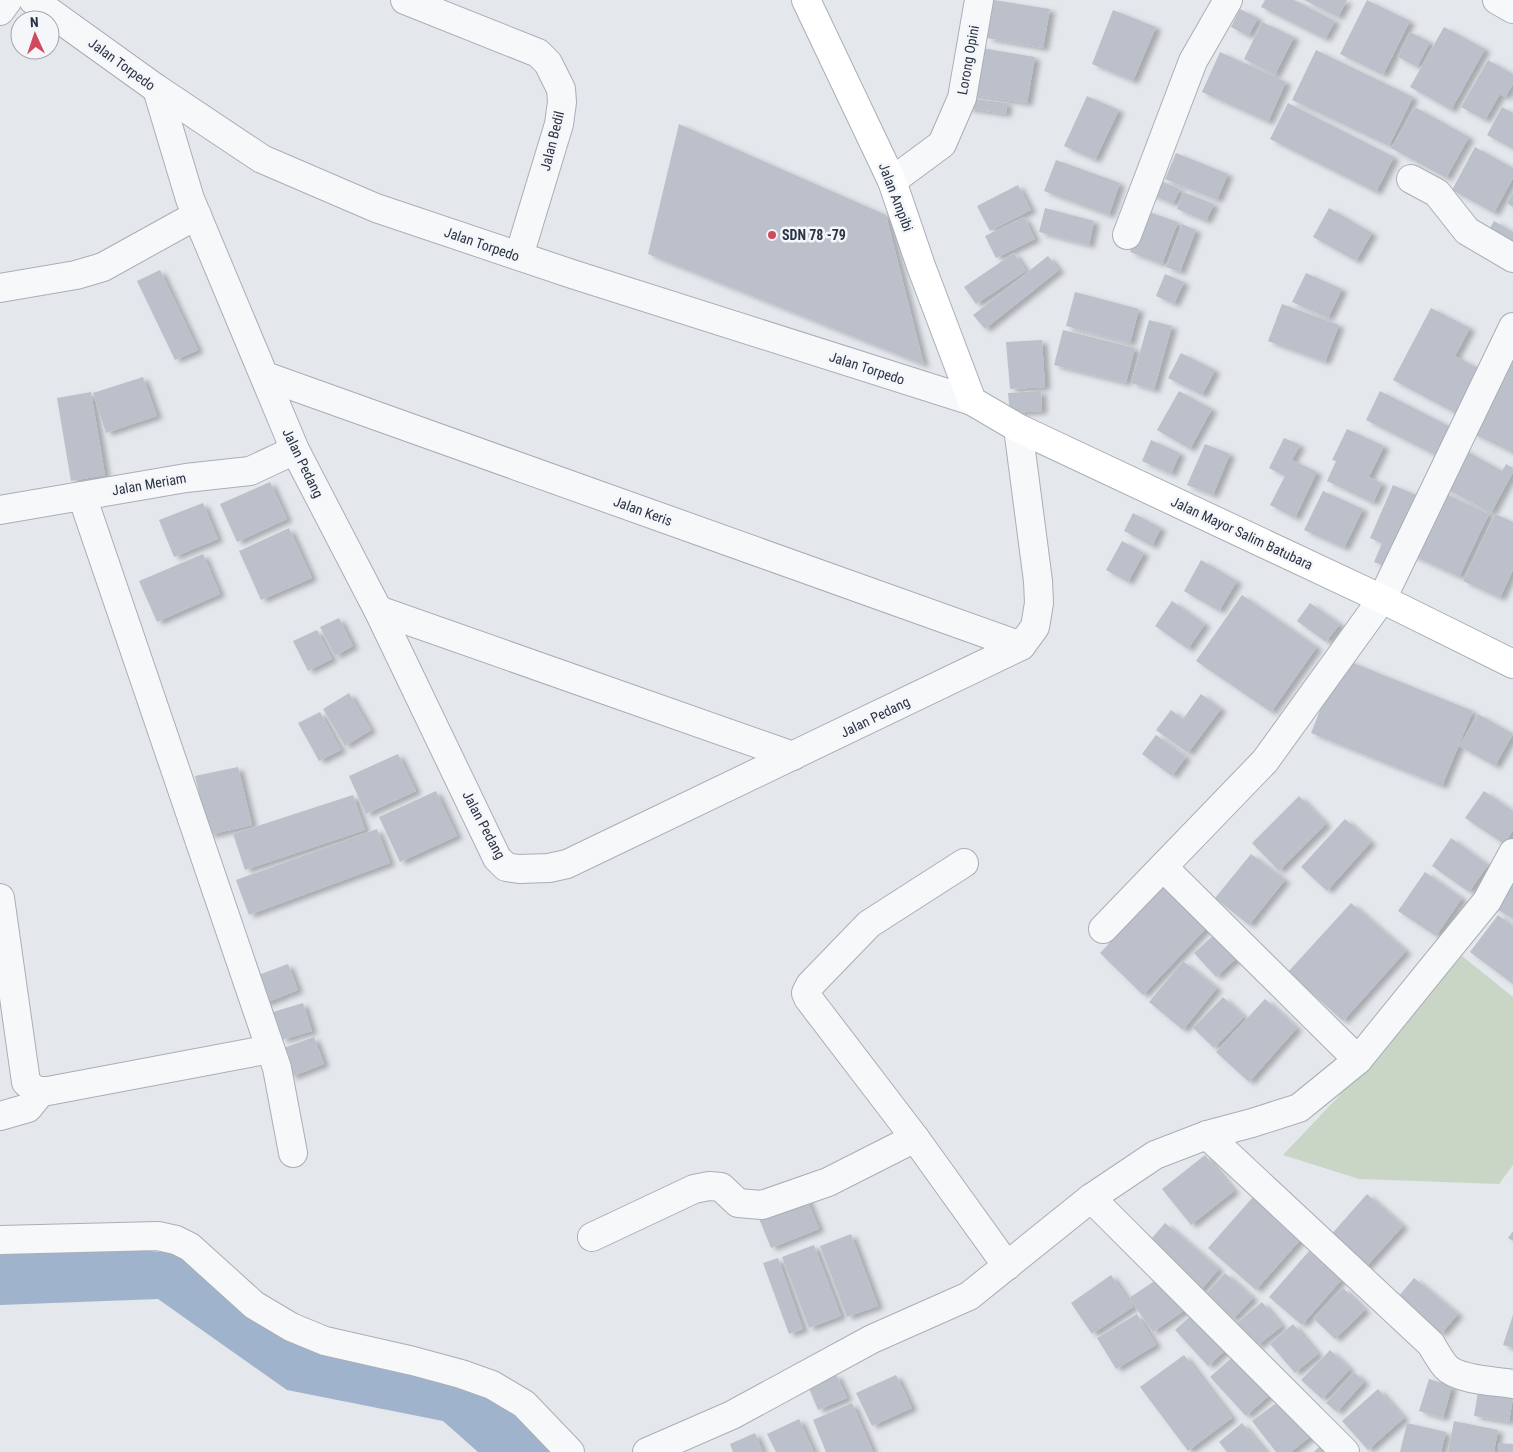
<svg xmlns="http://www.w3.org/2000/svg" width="1513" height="1452" font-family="'Roboto Condensed',sans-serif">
  <defs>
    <filter id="shadow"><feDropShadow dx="5.5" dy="3" stdDeviation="2.5" flood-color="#0004"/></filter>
  </defs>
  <rect width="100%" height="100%" fill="#e4e7ec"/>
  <path fill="#c9d6c5" d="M1462,956L1513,997V1165L1499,1184L1359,1179L1283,1155L1338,1097Z"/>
  <path fill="#9fb4cc" d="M0,1247L139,1250L193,1255L241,1306L485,1388L558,1452H478L443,1421L287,1390L158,1299L0,1305Z"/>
  <g fill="#bbc0ca" filter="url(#shadow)">
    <path d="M994,0L1050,9L1043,48L987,38Z"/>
    <path d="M1265,0H1294L1335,21L1325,39L1261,7Z"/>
    <path d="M1304,0H1347L1338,17Z"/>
    <path d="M1367,0L1410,21L1383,75L1340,54Z"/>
    <path d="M1240,9L1258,18L1248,36L1231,27Z"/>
    <path d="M1113,10L1156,27L1133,81L1092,64Z"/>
    <path d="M1262,22L1294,37L1275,75L1244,59Z"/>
    <path d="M1444,27L1485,49L1451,110L1410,87Z"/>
    <path d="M1410,32L1430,42L1417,67L1398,57Z"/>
    <path d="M975,47L1035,57L1027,103L968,94Z"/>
    <path d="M1316,50L1413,97L1389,146L1292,100Z"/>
    <path d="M1220,52L1286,82L1268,122L1202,92Z"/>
    <path d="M1488,60L1513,74V84L1505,97L1500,94L1485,120L1461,107Z"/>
    <path d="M1087,96L1119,110L1095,160L1064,146Z"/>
    <path d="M967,98L1007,103L1006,114L966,108Z"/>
    <path d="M1288,103L1394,157L1376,192L1270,139Z"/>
    <path d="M1415,107L1469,137L1446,178L1391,148Z"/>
    <path d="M1502,107L1513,113V149L1487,135Z"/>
    <path d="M679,124L886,215L924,365L648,254Z"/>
    <path d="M1475,147L1513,168V178L1494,213L1452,190Z"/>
    <path d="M1176,153L1228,174L1217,200L1165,179Z"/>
    <path d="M1056,160L1120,183L1109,215L1044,191Z"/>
    <path d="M1156,179L1180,189L1173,204L1150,194Z"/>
    <path d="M1018,185L1031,210L990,231L977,206Z"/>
    <path d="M1183,192L1214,204L1206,221L1177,209Z"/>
    <path d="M1513,192V207L1507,203Z"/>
    <path d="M1045,208L1094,221L1089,245L1039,232Z"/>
    <path d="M1329,208L1372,233L1356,261L1313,237Z"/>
    <path d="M1146,211L1178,222L1162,264L1130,252Z"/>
    <path d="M1024,217L1035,239L996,258L985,236Z"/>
    <path d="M1494,221L1513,232V252L1485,237Z"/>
    <path d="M1182,224L1196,230L1180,272L1166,267Z"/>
    <path d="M1014,253L1026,271L976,304L964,287Z"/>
    <path d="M1048,256L1059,270L985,329L973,315Z"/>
    <path d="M160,270L198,350L175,360L137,281Z"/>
    <path d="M1306,273L1342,289L1328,318L1292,302Z"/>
    <path d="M1165,274L1184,282L1174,304L1156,296Z"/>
    <path d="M1075,292L1139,309L1130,343L1066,326Z"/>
    <path d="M1282,304L1339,325L1325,362L1268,341Z"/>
    <path d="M1431,308L1470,328L1455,356L1484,371L1461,416L1393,380Z"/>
    <path d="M1149,320L1172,326L1154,390L1131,383Z"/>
    <path d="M1063,330L1135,348L1126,383L1054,365Z"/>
    <path d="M1042,340L1045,387L1010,389L1006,342Z"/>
    <path d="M1513,345V453L1472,433Z"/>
    <path d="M1181,353L1215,370L1202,395L1168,378Z"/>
    <path d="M143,377L157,416L106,433L93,393Z"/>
    <path d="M1041,391L1042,411L1010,413L1008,393Z"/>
    <path d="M1179,391L1212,409L1190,449L1157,430Z"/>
    <path d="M1380,391L1449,426L1435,455L1366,420Z"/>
    <path d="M91,392L105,475L71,481L57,398Z"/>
    <path d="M1347,429L1384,446L1369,477L1382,483L1373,503L1327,481L1336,461L1332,460Z"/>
    <path d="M1284,438L1300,445L1292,460L1317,472L1295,518L1270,505L1285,476L1269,468Z"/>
    <path d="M1151,440L1180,453L1171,474L1142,461Z"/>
    <path d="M1205,444L1230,454L1213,495L1187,485Z"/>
    <path d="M1461,448L1502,471L1506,464L1513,468V472L1491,513L1441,486Z"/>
    <path d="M270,482L287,519L237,542L220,504Z"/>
    <path d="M1393,485L1421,497L1391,569L1374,562L1382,543L1370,538Z"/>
    <path d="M1323,491L1363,509L1344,548L1304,530Z"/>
    <path d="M1440,491L1489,514L1459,577L1409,554Z"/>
    <path d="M203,503L218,539L174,557L159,520Z"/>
    <path d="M1133,513L1161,528L1152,546L1124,531Z"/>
    <path d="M1495,514L1513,522V570L1500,598L1463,581Z"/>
    <path d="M289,528L312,578L261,600L239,551Z"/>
    <path d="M1122,541L1144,553L1128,582L1106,570Z"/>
    <path d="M203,554L220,594L157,622L139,581Z"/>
    <path d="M1201,560L1237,581L1219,611L1184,591Z"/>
    <path d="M1242,595L1317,647L1271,712L1196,661Z"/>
    <path d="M1172,601L1205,624L1188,649L1155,626Z"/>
    <path d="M1310,603L1340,624L1326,642L1297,621Z"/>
    <path d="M339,618L353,646L335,656L320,627Z"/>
    <path d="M317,630L332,659L308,671L293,641Z"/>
    <path d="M1341,658L1473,711L1442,786L1311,733Z"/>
    <path d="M349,693L371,730L345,746L323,709Z"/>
    <path d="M1201,694L1221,709L1188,753L1156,730L1171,710L1183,719Z"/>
    <path d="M320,712L341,750L319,761L298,723Z"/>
    <path d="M1478,714L1513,734L1495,766L1459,746Z"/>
    <path d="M1156,735L1186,757L1172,776L1142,754Z"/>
    <path d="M398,754L416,791L366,814L349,776Z"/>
    <path d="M238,767L252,825L209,835L195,776Z"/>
    <path d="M436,791L457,836L400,862L379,817Z"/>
    <path d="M1484,791L1513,811V830L1504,844L1465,818Z"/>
    <path d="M353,795L365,830L245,870L233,834Z"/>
    <path d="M1299,796L1326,824L1279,871L1252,843Z"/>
    <path d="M1345,819L1371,842L1327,891L1301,867Z"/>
    <path d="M377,829L390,863L249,915L236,880Z"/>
    <path d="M1451,838L1488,865L1469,892L1432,866Z"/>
    <path d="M1251,854L1285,880L1249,925L1215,898Z"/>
    <path d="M1425,872L1462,898L1436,936L1398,911Z"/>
    <path d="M1513,877V919L1492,906Z"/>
    <path d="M1170,880L1213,921L1143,995L1100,953Z"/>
    <path d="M1351,903L1406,951L1343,1021L1288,972Z"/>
    <path d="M1498,915L1513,926V984L1470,952Z"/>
    <path d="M1219,930L1242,953L1216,977L1194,953Z"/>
    <path d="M1183,961L1217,988L1183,1030L1149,1002Z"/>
    <path d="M288,964L298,990L263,1004L253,977Z"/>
    <path d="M1223,997L1244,1017L1214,1048L1193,1028Z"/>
    <path d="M1265,999L1297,1028L1249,1082L1216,1052Z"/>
    <path d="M303,1003L312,1031L282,1040L273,1012Z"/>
    <path d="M314,1037L324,1064L291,1077L281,1049Z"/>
    <path d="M1205,1155L1234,1191L1191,1225L1162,1189Z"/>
    <path d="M1367,1194L1403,1226L1365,1268L1329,1237Z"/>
    <path d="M806,1197L819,1229L771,1248L758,1216Z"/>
    <path d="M1253,1197L1301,1239L1256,1290L1208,1248Z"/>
    <path d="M1165,1223L1219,1269L1199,1292L1146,1245Z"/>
    <path d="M1513,1231V1241L1508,1238Z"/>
    <path d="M851,1234L878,1306L847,1317L820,1246Z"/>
    <path d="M814,1245L841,1316L809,1328L782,1257Z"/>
    <path d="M1309,1251L1342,1279L1302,1325L1269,1297Z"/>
    <path d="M778,1258L803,1329L789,1334L763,1263Z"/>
    <path d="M1225,1273L1253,1298L1232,1320L1205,1295Z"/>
    <path d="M1111,1275L1133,1307L1092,1334L1071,1303Z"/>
    <path d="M1162,1276L1185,1310L1153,1332L1129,1298Z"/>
    <path d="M1414,1278L1458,1314L1441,1334L1398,1297Z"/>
    <path d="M1343,1288L1365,1310L1335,1339L1313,1318Z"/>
    <path d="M1262,1302L1282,1326L1257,1346L1237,1323Z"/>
    <path d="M1197,1310L1230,1346L1208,1366L1175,1330Z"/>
    <path d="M1137,1314L1156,1345L1116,1369L1097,1338Z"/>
    <path d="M1513,1315V1348L1503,1345Z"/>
    <path d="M1293,1324L1318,1354L1295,1373L1270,1344Z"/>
    <path d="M1330,1350L1350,1369L1322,1399L1301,1380Z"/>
    <path d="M1237,1353L1273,1392L1246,1416L1210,1377Z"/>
    <path d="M1184,1355L1232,1418L1188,1451L1140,1387Z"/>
    <path d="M1354,1372L1364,1382L1337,1412L1326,1403Z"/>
    <path d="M836,1374L847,1398L818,1410L808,1386Z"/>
    <path d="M896,1375L912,1408L872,1426L856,1393Z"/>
    <path d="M1429,1379L1452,1386L1443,1418L1419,1411Z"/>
    <path d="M1479,1386L1513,1397L1509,1422L1474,1416Z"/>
    <path d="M1378,1389L1404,1418L1368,1450L1342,1421Z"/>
    <path d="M1283,1398L1311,1436L1291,1452H1276L1252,1421Z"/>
    <path d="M852,1403L873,1452H826L813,1420Z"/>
    <path d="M799,1419L814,1452H776L767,1434Z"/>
    <path d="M1454,1421L1498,1430L1494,1452H1448Z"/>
    <path d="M1242,1423L1266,1452H1227L1219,1442Z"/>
    <path d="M1407,1423L1446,1432L1441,1452H1400Z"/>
    <path d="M755,1433L763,1452H733L730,1444Z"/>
    <path d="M1499,1443L1513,1444V1452H1498Z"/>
    <path d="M1322,1444L1329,1452H1314Z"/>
  </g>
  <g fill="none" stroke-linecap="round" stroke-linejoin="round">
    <g stroke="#a9aeb7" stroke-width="30">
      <g id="street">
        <path d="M33,0L157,89L262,159L376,208L572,274L972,401"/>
        <path d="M405,0L538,53L548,63L561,89L562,102L559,124L519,256"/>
        <path d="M1497,0L1513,9"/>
        <path d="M0,11L8,0"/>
        <path d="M157,89L190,199L295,450L378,610L497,858L506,867L519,869L549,868L567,864L1021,646L1035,627L1039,603L1038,581L1018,428"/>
        <path d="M1411,179L1437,193L1467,231L1513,258"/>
        <path d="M892,181L942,144L962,98L979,0"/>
        <path d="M1127,235L1193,61L1228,0"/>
        <path d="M0,288L76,275L103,267L197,215"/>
        <path d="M265,376L1021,646"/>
        <path d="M82,496L277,1068L293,1153"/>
        <path d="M0,510L186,478L250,471L295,450"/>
        <path d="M378,610L793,756"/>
        <path d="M964,863L869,924L810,985L806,993L808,998L915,1138L1007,1266"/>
        <path d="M1163,867L1358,1060"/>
        <path d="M0,898L26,1082L36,1091H48L270,1049"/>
        <path d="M1103,929L1265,761L1382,599L1513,327"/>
        <path d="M0,1116L28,1108L41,1092"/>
        <path d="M1207,1135L1431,1344C1435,1351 1440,1360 1446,1367C1458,1380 1495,1381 1513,1384"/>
        <path d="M1091,1198L1345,1452"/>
        <path d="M592,1237L694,1189L709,1186L721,1187L738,1203L762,1205L828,1182L915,1138"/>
        <path d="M0,1240L158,1236L176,1240L190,1247L254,1305L291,1327L325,1341L413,1361L461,1374L492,1385L524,1404L570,1452"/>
        <path d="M647,1452L732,1415L872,1339L969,1296L1091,1198L1155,1155L1207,1135L1252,1123L1299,1108L1358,1060L1487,901L1513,853"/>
      </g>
    </g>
    <g stroke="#a9aeb7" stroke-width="30">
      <path id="secondary" d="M806,0L892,181L921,266L972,401L1018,428L1382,599L1513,664"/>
    </g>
    <use href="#street" stroke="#f7f8fa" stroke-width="28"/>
    <use href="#secondary" stroke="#fff" stroke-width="28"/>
  </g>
  <circle fill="#d1495b" stroke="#f4f6f9" stroke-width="2" cx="772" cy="235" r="5"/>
  <g text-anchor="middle" stroke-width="5" stroke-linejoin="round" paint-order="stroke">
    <g font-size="14" fill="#2b3445" stroke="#f4f6f9">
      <text transform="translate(968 60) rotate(-80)" y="5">Lorong Opini</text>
      <text transform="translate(122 64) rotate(36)" y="5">Jalan Torpedo</text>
      <text transform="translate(552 141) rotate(-76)" y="5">Jalan Bedil</text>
      <text transform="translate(896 197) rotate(69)" y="5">Jalan Ampibi</text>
      <text transform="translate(482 244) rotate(19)" y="5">Jalan Torpedo</text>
      <text transform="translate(867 368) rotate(18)" y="5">Jalan Torpedo</text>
      <text transform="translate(303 463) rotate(64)" y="5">Jalan Pedang</text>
      <text transform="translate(149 484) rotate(-10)" y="5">Jalan Meriam</text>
      <text transform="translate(643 511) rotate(20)" y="5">Jalan Keris</text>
      <text transform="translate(1242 533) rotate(25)" y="5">Jalan Mayor Salim Batubara</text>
      <text transform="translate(875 717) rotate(-26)" y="5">Jalan Pedang</text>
      <text transform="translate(484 825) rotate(62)" y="5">Jalan Pedang</text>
    </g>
    <g font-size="14" font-weight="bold" fill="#2b3445" stroke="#f4f6f9" text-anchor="start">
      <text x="782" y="240">SDN 78 -79</text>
    </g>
  </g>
  <g transform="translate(35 35) rotate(357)"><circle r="24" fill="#f4f6f9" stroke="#a4a8b1"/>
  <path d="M0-4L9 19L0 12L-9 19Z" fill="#d1495b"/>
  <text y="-8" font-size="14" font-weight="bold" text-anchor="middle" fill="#2b3445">N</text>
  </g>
</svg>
